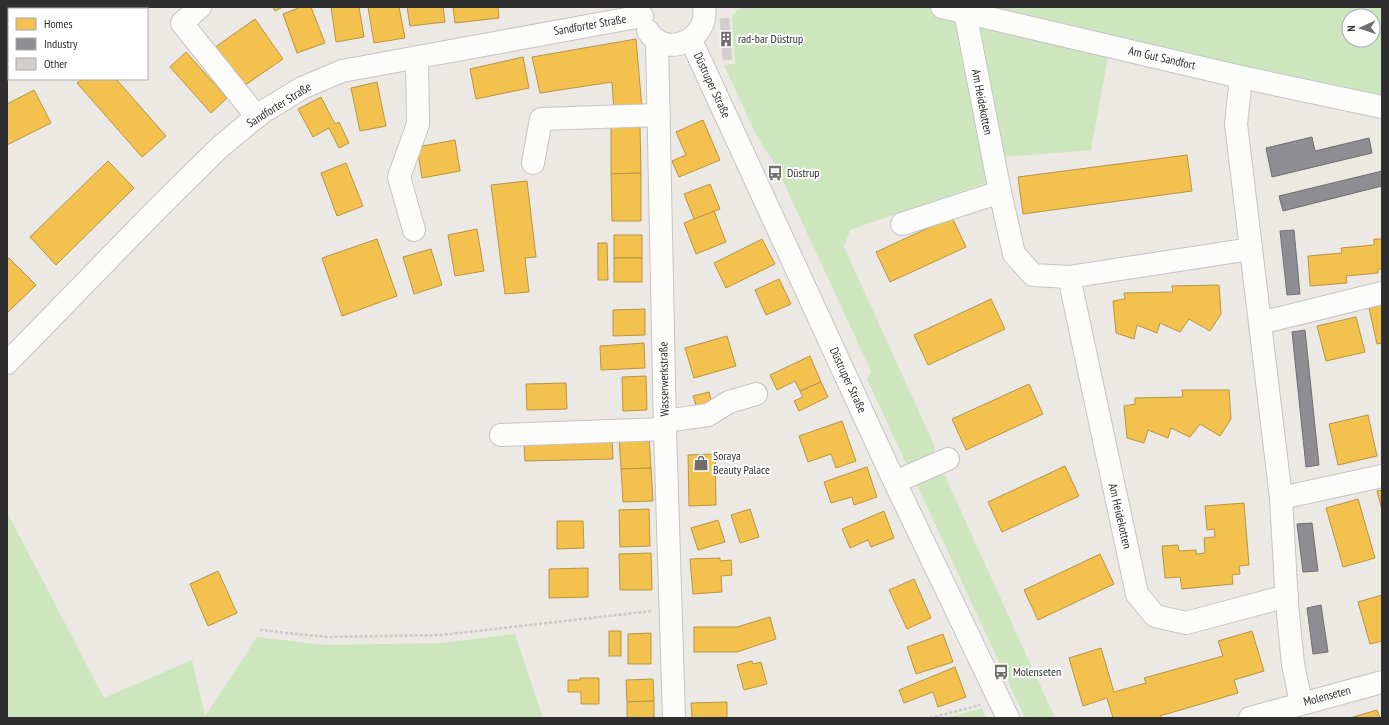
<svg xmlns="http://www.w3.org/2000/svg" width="1389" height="725" font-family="'PT Sans Narrow',sans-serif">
  <rect width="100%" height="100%" fill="#ece8e4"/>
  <g fill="#cee6be" fill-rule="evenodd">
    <path d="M743,7H1382V109L1110,46L1091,150L1002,157L985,183L850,230L844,247L935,447L933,456L913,465L906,463L867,379L871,371L775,164L756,135L724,65L735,64L732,15ZM1349,16H1373V40H1349Z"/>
    <path d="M936,472L945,476L1055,718H1025L917,485L918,480Z"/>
    <path d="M7,512L104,698L192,660L205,716L257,637L325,645L442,643L515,634L543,718H7Z"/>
    <path d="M982,708L986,718H946Z"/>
  </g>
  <g fill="#f2c14e" stroke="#b79544">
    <path d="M273,7H283L275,11Z"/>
    <path d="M301,7H311L325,43L297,53L283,14Z"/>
    <path d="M331,7H359L364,37L336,42Z"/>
    <path d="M368,7H399L405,38L374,43Z"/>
    <path d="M407,7H443L445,22L410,26Z"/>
    <path d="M453,7H498L499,18L455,23Z"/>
    <path d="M255,19L283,59L241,88L214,48Z"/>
    <path d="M636,39L642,108L614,111L612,82L540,93L532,57Z"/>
    <path d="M186,52L227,98L211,113L170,67Z"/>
    <path d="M523,57L529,88L476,99L470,69Z"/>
    <path d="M82,79H116L166,136L142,157L77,83Z"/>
    <path d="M377,82L386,126L360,131L351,88Z"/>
    <path d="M34,90L51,123L7,145V104Z"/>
    <path d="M321,97L335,124L339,122L349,143L339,148L329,128L313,137L298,109Z"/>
    <path d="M703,120L720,160L679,177L672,161L686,155L676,132Z"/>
    <path d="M611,126H640L641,173L611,174Z"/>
    <path d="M455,140L460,171L422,178L417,147Z"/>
    <path d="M1187,155L1192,191L1023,214L1018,177Z"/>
    <path d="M108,161L134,188L56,265L30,237Z"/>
    <path d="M346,163L363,206L337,216L321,173Z"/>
    <path d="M641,173V221H612L611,174Z"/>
    <path d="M527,181L536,257L525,258L529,292L505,294L491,185Z"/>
    <path d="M710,184L720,209L694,219L684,194Z"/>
    <path d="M714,211L726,242L696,254L684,223Z"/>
    <path d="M952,217L966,247L890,282L876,252Z"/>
    <path d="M477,229L484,271L455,276L448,235Z"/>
    <rect x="614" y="235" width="28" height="23"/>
    <path d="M377,239L397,296L342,316L322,258Z"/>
    <path d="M762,239L775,264L726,288L714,263Z"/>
    <path d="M1374,239H1382V269H1378V273L1346,276L1347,283L1310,286L1308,256L1342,253L1341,248L1374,245Z"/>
    <path d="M598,243H607L608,280H598Z"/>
    <path d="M431,249L442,285L414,294L403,257Z"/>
    <path d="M9,258L36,285L7,313V260Z"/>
    <rect x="614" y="258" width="28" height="24"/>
    <path d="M779,279L791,304L766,315L755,290Z"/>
    <path d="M1219,285L1221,314L1210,331L1189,319L1180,332L1160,323L1157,333L1137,325L1134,339L1116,333L1113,301L1125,299L1124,293L1173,292L1172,286Z"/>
    <path d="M991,299L1005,329L928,365L914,335Z"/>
    <path d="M1382,305V343L1377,344L1369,308Z"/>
    <path d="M645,309V335L613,336V310Z"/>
    <path d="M1356,317L1365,352L1326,361L1317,326Z"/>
    <path d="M727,336L736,366L694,378L685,348Z"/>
    <path d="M644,343L645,368L601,370L600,346Z"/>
    <path d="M810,356L821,382L800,391L795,381L777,390L770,375Z"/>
    <path d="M646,376L647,410L623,411L622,377Z"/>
    <path d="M821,382L828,397L799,411L794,401L803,397L800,391Z"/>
    <path d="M566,383L567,409L527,410L526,384Z"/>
    <path d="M1029,384L1043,414L966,450L952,419Z"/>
    <path d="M1182,390H1229L1231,419L1220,436L1200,424L1190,437L1171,428L1168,438L1148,430L1144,443L1127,438L1124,406L1135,404V398L1183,397Z"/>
    <path d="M709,392L713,408L698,412L693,396Z"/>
    <path d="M1368,415L1377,456L1338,465L1329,424Z"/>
    <path d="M842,421L856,461L836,468L831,454L808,462L799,436Z"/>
    <path d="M649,435L651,468L621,469L619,436Z"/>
    <path d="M612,436L613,459L525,461L524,438Z"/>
    <path d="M715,454L716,505L689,506L688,455Z"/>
    <path d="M1065,466L1079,496L1002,532L988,502Z"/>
    <path d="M867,467L877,497L854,505L852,497L831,503L824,482Z"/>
    <path d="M651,468L653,501L623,502L621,469Z"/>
    <path d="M1382,490V510L1377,491Z"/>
    <path d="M1358,499L1375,558L1343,567L1326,508Z"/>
    <path d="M1244,503L1249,565L1239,566L1240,574L1232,575L1233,584L1182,589L1180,577L1165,578L1162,546L1178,545L1179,551L1196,550V554L1205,553L1204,538L1215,537L1214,529L1207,530L1205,506Z"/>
    <path d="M649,509L650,546L620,547L619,510Z"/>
    <path d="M750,509L759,537L740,543L731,515Z"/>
    <path d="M884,511L894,538L871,547L868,540L850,548L842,529Z"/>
    <path d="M718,520L725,542L698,550L691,528Z"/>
    <path d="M557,521H583L584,548L557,549Z"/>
    <path d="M651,553L652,590H620L619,554Z"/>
    <path d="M1100,554L1114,584L1038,620L1024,590Z"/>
    <path d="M720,558V561L731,560L732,575L721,576L722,592L693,594L690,559Z"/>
    <path d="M588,568V597L549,598V569Z"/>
    <path d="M218,571L237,613L208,626L190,584Z"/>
    <path d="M914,579L931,618L907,629L889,590Z"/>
    <path d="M1382,595V641L1370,644L1358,602Z"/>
    <path d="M770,617L776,639L737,652H694V627H737Z"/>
    <rect x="609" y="631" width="12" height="25"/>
    <path d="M1252,631L1264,671L1234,680L1238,693L1160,716L1161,718H1113L1107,698L1083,706L1069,658L1101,648L1114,692L1146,683L1144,678L1223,656L1218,641Z"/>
    <path d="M651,633V664H628V634Z"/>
    <path d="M943,634L953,662L916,674L907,647Z"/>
    <path d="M752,661L753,664L761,662L767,684L744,690L737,665Z"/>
    <path d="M955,667L966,697L938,707L933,692L904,703L899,690Z"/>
    <path d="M580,678H599V704H581V692H568V680H580Z"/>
    <path d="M653,679L654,701L627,702L626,680Z"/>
    <path d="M654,701V718H627V702Z"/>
    <path d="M727,702V718H692L691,703Z"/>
    <path d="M1377,710L1380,718H1350Z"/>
  </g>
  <g fill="#8d8d92" stroke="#707074">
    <path d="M1312,137L1315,151L1369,138L1372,153L1272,177L1266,148Z"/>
    <path d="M1382,171V186L1283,211L1279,196Z"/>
    <path d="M1294,230L1300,294L1287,295L1280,231Z"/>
    <path d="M1305,330L1319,465L1306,467L1292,332Z"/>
    <path d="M1312,523L1318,571L1303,572L1297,524Z"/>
    <path d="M1321,605L1328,652L1313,654L1307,608Z"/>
  </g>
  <path fill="#d1cecb" stroke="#d7d4d0" d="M729,18L732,60H723L720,19Z"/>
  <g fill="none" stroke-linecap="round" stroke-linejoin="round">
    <g stroke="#c5c4c5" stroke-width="24">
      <g id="minor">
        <path d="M200,7L182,23L257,117"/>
        <path d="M942,7L1241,77L1382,107"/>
        <path d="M965,12L1000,192L1014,254L1033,275L1069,277L1251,249"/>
        <path d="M648,31C666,60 710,39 704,7"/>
        <path d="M657,40L665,429L674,718"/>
        <path d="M691,40L889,470L1008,718"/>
        <path d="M1241,77L1236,124L1281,498L1287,604L1293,664L1301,703"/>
        <path d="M533,163L541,119L659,115"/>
        <path d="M902,224L1000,192"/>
        <path d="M414,230L399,177L418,124L417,57"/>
        <path d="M1069,277L1137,594L1155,616L1186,623L1287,596"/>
        <path d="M1260,323L1382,293"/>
        <path d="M7,363L160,206L220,147L261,113L302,88L342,71L642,16"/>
        <path d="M665,421L708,415L729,402L756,394"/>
        <path d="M501,435L665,429"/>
        <path d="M895,482L948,459"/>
        <path d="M1281,498L1382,476"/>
        <path d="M1250,718L1382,682"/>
      </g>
    </g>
    <g stroke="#c9c9c8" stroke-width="2.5" stroke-dasharray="3 2" stroke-linecap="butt">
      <path d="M260,630L326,637L442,635L652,611"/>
      <path d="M930,718L980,705"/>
    </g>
    <use href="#minor" stroke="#fcfcfb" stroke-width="22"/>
  </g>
  <defs>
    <g id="building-bare" transform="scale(1.2)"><path d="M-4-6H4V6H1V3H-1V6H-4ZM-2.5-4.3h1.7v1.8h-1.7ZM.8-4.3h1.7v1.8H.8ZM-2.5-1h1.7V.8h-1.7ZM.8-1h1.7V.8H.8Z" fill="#706f6e" stroke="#fff" stroke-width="2.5" paint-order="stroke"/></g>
    <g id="bus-bare" transform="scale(1.2)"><path d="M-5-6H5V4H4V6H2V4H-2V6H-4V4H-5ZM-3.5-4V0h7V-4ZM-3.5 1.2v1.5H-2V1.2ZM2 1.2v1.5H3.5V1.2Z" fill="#706f6e" stroke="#fff" stroke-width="2.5" paint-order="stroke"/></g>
    <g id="shop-bare" transform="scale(1.2)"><path d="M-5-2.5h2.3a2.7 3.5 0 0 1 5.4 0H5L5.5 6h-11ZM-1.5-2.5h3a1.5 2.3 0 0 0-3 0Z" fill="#706f6e" stroke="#fff" stroke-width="2.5" paint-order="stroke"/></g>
  </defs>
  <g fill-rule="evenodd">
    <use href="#building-bare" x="726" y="39"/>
    <use href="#bus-bare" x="775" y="173"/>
    <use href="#shop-bare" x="701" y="463"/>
    <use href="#bus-bare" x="1001" y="672"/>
  </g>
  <g text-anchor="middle" stroke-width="4" stroke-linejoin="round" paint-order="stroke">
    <g font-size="12" fill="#2e2e2e" stroke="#fff">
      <text transform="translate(590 25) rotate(-10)" y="4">Sandforter Straße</text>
      <text transform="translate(1162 58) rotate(13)" y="4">Am Gut Sandfort</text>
      <text transform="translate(712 85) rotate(65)" y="4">Düstruper Straße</text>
      <text transform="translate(982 102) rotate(79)" y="4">Am Heidekotten</text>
      <text transform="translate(279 105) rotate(-32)" y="4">Sandforter Straße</text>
      <text transform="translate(664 379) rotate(-91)" y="4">Wasserwerkstraße</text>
      <text transform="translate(848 380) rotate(65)" y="4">Düstruper Straße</text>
      <text transform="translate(1120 516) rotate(77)" y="4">Am Heidekotten</text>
      <text transform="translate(1327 696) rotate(-15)" y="4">Molenseten</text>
    </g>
    <g font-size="12" fill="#2e2e2e" stroke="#fff" text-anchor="start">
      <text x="738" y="43">rad-bar Düstrup</text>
      <text x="787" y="177">Düstrup</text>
      <text x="713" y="460">Soraya<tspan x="713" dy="14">Beauty Palace</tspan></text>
      <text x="1013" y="676">Molenseten</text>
    </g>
  </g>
  <rect width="1389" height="725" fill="none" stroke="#2e2e2e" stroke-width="16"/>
  <rect x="8" y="8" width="140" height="72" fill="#ffffff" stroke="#ababab"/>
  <rect x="16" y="18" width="20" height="12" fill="#f2c14e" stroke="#ababab"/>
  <text x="44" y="28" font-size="12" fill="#2e2e2e">Homes</text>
  <rect x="16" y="38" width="20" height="12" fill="#8d8d92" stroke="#ababab"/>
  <text x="44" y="48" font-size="12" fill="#2e2e2e">Industry</text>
  <rect x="16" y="58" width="20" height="12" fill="#d1cecb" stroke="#ababab"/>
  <text x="44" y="68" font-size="12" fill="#2e2e2e">Other</text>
  <g transform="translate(1361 28) rotate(267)"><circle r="19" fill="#ffffff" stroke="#ababab"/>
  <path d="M0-3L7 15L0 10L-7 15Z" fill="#706f6e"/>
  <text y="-6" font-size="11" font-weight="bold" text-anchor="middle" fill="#2e2e2e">N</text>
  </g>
</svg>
